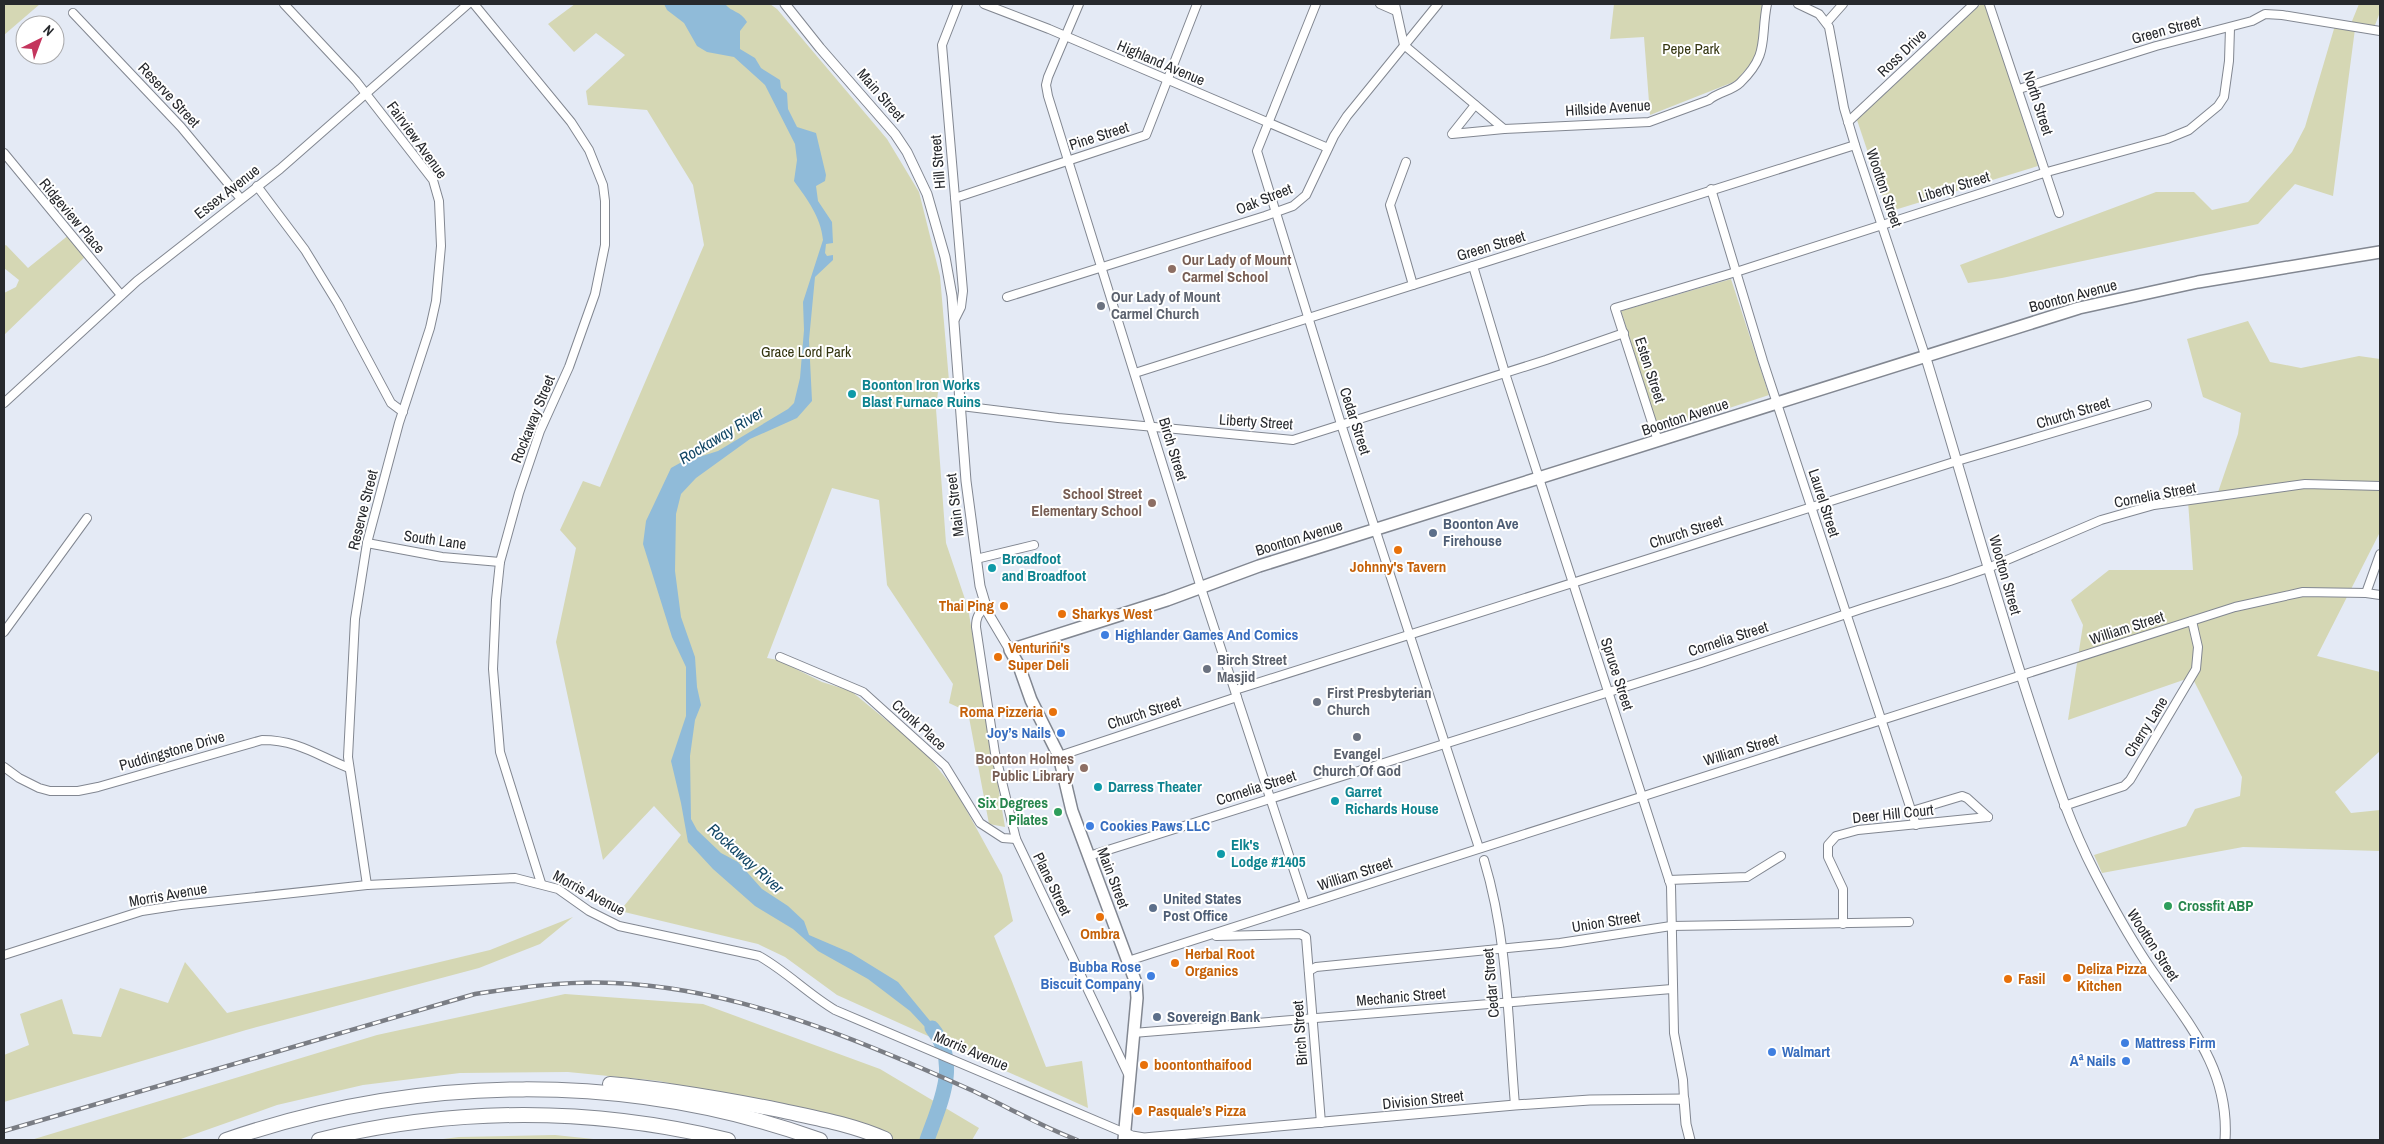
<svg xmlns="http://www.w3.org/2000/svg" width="2384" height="1144" font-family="'Archivo Narrow',sans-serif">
  <rect width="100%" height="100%" fill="#e4eaf5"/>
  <g fill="#d5d7b4">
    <path d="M4,4H40L4,35Z"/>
    <path d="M575,4H770L777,9L887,139L919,192L940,276L949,381L939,383L936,409L946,543L968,608L1005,827L989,824L968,712L949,703L953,684L887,585L879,500L832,488L767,658L778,660L822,682L851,691L925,752L956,791L1002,875L1013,921L994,936L1046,1067L1082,1061L1088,1108L837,995L785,957L758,944L620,911L681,835L654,806L603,860L556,642L576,548L560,530L583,481L600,487L704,245L693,185L647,110L588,105L586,91L625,55L596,33L574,52L548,24Z"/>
    <path d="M1614,4H1762L1758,55L1736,81L1650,115L1644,37L1610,39Z"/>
    <path d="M1981,4H1985L2038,166L1888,212L1857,120Z"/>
    <path d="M2359,4H2380V12L2372,33L2355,29L2333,196L2295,184L2258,224L2002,278L1968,283L1960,265L2156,192H2194L2212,210L2248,202L2292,152L2305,127L2336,22L2350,26Z"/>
    <path d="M70,234L87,255L4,335V293L16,287L19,280L4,268V246L6,245L28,268Z"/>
    <path d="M1731,279L1769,395L1659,431L1621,311Z"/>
    <path d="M2248,321L2270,362L2301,368L2359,356L2380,359V532L2317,656L2380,672V751L2335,792L2351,813L2380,810V851L2243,847L2102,873L2094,855L2186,826L2195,809L2240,796L2242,777L2192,677L2068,720L2083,625L2071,600L2109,570H2193L2188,501L2216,498L2238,434L2241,413L2203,397L2187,339Z"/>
    <path d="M573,917L540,944L479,968L246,1030L4,1102V1055L29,1045L20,1014L62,999L73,1034L101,1037L120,988L168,1003L185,962L227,1013L490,950Z"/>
    <path d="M565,994L703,1004L880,1069L979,1128L972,1140H867L822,1122L758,1102L659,1081L568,1072L460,1073L363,1085L277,1105L178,1140H31L377,1035Z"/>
    <path d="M555,1135L603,1140H435L459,1137Z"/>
  </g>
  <path fill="#90bbd9" d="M664,4H725C731,12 741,11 747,22L740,31V49L755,58L761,68L780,80L781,88L787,93L788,109L797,127L816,133L826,175L825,181L816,186L818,201L832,222L833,243L826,244L825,253L827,256L833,255V260L815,277L809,340L812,401L797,418L750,439L696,478L681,494L676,514L675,571L681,617L695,657L697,687L701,705L695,720L690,756L691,819L697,830L721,853L738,862L762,889L788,906L804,921L809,935L851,953L898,982L935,1027L949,1047L932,1039L926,1028L910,1011L868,979L818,951L793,929L755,906L713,869L688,842L681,803L671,761L686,716V667L672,637L643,544L646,521L671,468L680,463L718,451L788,409L794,403L800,378L804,330L803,302L823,240C821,217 807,199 794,181L797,160L795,144L765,85L734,57L707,52L697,46L684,23L667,10Z"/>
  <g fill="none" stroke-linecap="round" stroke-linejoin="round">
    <path stroke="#90bbd9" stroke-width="15" d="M927,1140C940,1103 961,1063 932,1028"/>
    <g stroke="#828791" stroke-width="10">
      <g id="minor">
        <path d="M284,4L356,81L433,180L439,201L441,246L436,301L430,328L399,423L367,543L355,619L348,757L367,885"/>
        <path d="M474,4L571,122L589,150L603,185L605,201V245L595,294L569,367L540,431L519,493L500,562L496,600L493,669L500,752L541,883"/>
        <path d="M984,4L1049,29L1328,148"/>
        <path d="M1079,4L1048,77L1046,85L1048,96L1201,588L1305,904"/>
        <path d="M1316,4L1257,151L1341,424L1479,848"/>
        <path d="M1380,4L1396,11"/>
        <path d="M1395,4L1404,45L1504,129L1649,122L1709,100C1718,92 1732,91 1740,83C1770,54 1760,39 1767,4"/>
        <path d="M1798,4L1819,14L1829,27L1844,108L1855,145L1925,355"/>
        <path d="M1989,4L2059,213"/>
        <path d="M73,13L181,127L241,199"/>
        <path d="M1827,22L1843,4"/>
        <path d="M2019,89L2156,46L2252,21L2265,14L2282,15L2380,31"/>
        <path d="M1475,105L1452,134L1504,129"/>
        <path d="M1848,122L1974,4"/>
        <path d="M4,153L121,295"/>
        <path d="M1406,162L1390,205L1413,285"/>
        <path d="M257,186L305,250L338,304L391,403L403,412"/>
        <path d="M1711,189L1763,361L1916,825"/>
        <path d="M955,198L1146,135L1197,4"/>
        <path d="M1473,266L1505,373L1671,886L1674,1033L1683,1080L1684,1099"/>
        <path d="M1007,297L1265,216L1293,206L1306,195L1334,136L1347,116L1438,4"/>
        <path d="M955,319L961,307L963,291L942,45L958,4"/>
        <path d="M1135,373L1855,145"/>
        <path d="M4,403L137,281L280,169L468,4"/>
        <path d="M961,406L1058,418L1293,440L1546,360L1624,333"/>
        <path d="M1658,441L1615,308L1736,272L2047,172L2167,139L2189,130L2218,106L2224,97L2229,61L2230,28"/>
        <path d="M367,543L442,557L500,562"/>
        <path d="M2380,554L2366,593L2380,595"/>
        <path d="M976,559L1034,545"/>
        <path d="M986,607C978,613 976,618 976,627L995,753L1016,839L1129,1076"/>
        <path d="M4,632L87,518"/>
        <path d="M780,657L863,692L945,766L980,823L1003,838L1016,839"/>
        <path d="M1235,690L1957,461L2147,405"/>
        <path d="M1059,756L1237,697"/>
        <path d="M4,767L19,778L39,788L50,791H78L98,787L262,740C298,740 318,756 349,768"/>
        <path d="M2064,806L2124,786L2130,780L2196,669L2198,647L2192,621"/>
        <path d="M1912,811L1962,796L1967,798L1988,817"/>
        <path d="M1089,856L1701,663L1864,608L1950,581L1988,568L2101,520L2154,505L2305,484L2380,486"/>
        <path d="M1484,860C1508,939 1508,1023 1515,1105"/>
        <path d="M1669,880L1747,877L1781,856"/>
        <path d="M1843,924V889L1828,857V845L1836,836L1858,830L1988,817"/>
        <path d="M1216,936L1300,934L1306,937L1321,1123"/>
        <path d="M4,955L142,911L181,905L367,885L515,878L558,889L589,911L619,926L759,956C786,971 808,994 835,1010L1125,1133"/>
        <path d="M1128,961L2235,607L2303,592L2366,593"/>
        <path d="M1309,971L1316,967L1560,943L1671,926L1909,922"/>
        <path d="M1133,1033L1672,989"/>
      </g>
    </g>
    <g stroke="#828791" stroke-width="11">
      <g id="tertiary">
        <path d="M785,4L820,48L895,134L907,152L927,194L945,257L952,296L966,481L980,586L988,613L1010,650"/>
        <path d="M1925,355C1961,472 1993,590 2031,706C2050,763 2067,819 2095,873C2111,904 2127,933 2146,962C2184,1019 2230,1066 2225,1140"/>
        <path d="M1125,1133L1132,1136L1144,1138L1515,1105L1590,1100L1684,1099L1686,1124L1690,1140"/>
      </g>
    </g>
    <g stroke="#828791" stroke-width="14">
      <path id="primary" d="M1124,1140L1137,998L1136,983L1072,811L1059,756L1031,700L1019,666L1010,650L1167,600L1259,566L2079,308L2198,282L2380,252"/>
    </g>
    <g stroke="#828791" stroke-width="16">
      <g id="motorway">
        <path d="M610,1084C667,1089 723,1099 779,1110C815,1118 851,1124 885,1139"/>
        <path d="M226,1140C418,1074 628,1071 820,1140"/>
        <path d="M319,1140C454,1107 593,1107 728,1140"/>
      </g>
    </g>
    <use href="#minor" stroke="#fff" stroke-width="8"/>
    <use href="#tertiary" stroke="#fff" stroke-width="9"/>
    <use href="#primary" stroke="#fff" stroke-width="11"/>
    <use href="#motorway" stroke="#fff" stroke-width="14"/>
    <g stroke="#7a7d84" stroke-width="4.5">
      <path id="rail" d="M4,1131L475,994C522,987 567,981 614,983C737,988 860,1040 971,1090C1006,1106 1040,1126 1077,1140"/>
    </g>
    <use href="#rail" stroke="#fff" stroke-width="2.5" stroke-dasharray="8" stroke-linecap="butt"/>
  </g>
  <g fill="#8d6e63" stroke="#fff" stroke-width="2">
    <circle cx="1172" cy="269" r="5"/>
    <circle cx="1152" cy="503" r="5"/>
    <circle cx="1084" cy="768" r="5"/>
  </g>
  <g fill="#6b7280" stroke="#fff" stroke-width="2">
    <circle cx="1101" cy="306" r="5"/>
    <circle cx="1207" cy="669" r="5"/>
    <circle cx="1317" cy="702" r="5"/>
    <circle cx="1357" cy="737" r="5"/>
  </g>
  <g fill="#0f9aa8" stroke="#fff" stroke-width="2">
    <circle cx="852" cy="394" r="5"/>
    <circle cx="992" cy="568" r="5"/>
    <circle cx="1098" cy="787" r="5"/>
    <circle cx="1335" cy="801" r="5"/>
    <circle cx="1221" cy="854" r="5"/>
  </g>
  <g fill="#5c6f8a" stroke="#fff" stroke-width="2">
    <circle cx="1433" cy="533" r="5"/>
    <circle cx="1153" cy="908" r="5"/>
    <circle cx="1157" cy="1017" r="5"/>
  </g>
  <g fill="#e8710a" stroke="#fff" stroke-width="2">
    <circle cx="1398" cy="550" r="5"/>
    <circle cx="1004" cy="606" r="5"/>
    <circle cx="1062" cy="614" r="5"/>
    <circle cx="998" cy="657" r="5"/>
    <circle cx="1053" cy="712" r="5"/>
    <circle cx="1100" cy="917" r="5"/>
    <circle cx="1175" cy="963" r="5"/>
    <circle cx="2067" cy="978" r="5"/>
    <circle cx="2008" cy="979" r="5"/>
    <circle cx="1144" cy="1065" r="5"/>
    <circle cx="1138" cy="1111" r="5"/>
  </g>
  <g fill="#3f7fe0" stroke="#fff" stroke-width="2">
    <circle cx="1105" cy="635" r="5"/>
    <circle cx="1061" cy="733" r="5"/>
    <circle cx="1090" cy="826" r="5"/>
    <circle cx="1151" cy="976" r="5"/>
    <circle cx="2125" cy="1043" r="5"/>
    <circle cx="1772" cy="1052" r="5"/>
    <circle cx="2126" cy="1061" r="5"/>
  </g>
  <g fill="#2e9e5b" stroke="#fff" stroke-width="2">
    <circle cx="1058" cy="812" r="5"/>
    <circle cx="2168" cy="906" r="5"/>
  </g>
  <g text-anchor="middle" stroke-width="4" stroke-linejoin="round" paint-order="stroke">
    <g font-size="15" fill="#27292d" stroke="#fff">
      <text transform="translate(2166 30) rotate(-15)" y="5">Green Street</text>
      <text transform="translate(1902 53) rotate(-44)" y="5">Ross Drive</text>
      <text transform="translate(1161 63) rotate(23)" y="5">Highland Avenue</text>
      <text transform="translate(169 95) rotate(47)" y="5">Reserve Street</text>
      <text transform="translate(881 95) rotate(49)" y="5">Main Street</text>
      <text transform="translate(2038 103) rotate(72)" y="5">North Street</text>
      <text transform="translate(1608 108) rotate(-4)" y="5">Hillside Avenue</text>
      <text transform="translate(1099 136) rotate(-18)" y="5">Pine Street</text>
      <text transform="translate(417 140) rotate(54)" y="5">Fairview Avenue</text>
      <text transform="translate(938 162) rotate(-95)" y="5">Hill Street</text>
      <text transform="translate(1954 187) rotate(-17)" y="5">Liberty Street</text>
      <text transform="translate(1884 188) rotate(71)" y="5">Wootton Street</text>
      <text transform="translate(227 192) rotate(-38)" y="5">Essex Avenue</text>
      <text transform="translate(1264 199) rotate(-22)" y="5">Oak Street</text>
      <text transform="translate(72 216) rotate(50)" y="5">Ridgeview Place</text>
      <text transform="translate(1491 246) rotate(-17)" y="5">Green Street</text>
      <text transform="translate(2073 296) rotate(-15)" y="5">Boonton Avenue</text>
      <text transform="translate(1650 370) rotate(72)" y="5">Esten Street</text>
      <text transform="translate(2073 413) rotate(-17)" y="5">Church Street</text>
      <text transform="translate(1685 417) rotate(-18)" y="5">Boonton Avenue</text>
      <text transform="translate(533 419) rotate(-68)" y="5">Rockaway Street</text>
      <text transform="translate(1355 421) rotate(72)" y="5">Cedar Street</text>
      <text transform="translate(1256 422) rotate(4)" y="5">Liberty Street</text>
      <text transform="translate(1173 449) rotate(73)" y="5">Birch Street</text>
      <text transform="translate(2155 495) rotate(-11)" y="5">Cornelia Street</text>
      <text transform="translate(1824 503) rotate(72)" y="5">Laurel Street</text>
      <text transform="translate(955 505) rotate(-97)" y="5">Main Street</text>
      <text transform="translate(363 510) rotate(-76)" y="5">Reserve Street</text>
      <text transform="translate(1686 532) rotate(-18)" y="5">Church Street</text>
      <text transform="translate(1299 538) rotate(-17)" y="5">Boonton Avenue</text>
      <text transform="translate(435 540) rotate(8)" y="5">South Lane</text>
      <text transform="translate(2005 575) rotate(74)" y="5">Wootton Street</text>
      <text transform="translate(2127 628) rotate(-18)" y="5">William Street</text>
      <text transform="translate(1728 639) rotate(-18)" y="5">Cornelia Street</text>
      <text transform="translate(1617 674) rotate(72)" y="5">Spruce Street</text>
      <text transform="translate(1144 713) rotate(-18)" y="5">Church Street</text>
      <text transform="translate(919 725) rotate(42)" y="5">Cronk Place</text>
      <text transform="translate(2146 727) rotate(-58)" y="5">Cherry Lane</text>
      <text transform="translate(1741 750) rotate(-17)" y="5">William Street</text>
      <text transform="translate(172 751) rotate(-16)" y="5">Puddingstone Drive</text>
      <text transform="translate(1256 788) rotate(-18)" y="5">Cornelia Street</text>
      <text transform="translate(1893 814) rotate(-6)" y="5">Deer Hill Court</text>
      <text transform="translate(1355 874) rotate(-18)" y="5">William Street</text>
      <text transform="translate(1113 878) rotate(69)" y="5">Main Street</text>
      <text transform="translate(1052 884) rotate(64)" y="5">Plane Street</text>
      <text transform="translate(589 893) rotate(28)" y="5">Morris Avenue</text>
      <text transform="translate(168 895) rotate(-10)" y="5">Morris Avenue</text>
      <text transform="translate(1606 922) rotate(-9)" y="5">Union Street</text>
      <text transform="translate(2153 945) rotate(57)" y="5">Wootton Street</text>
      <text transform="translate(1491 983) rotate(-95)" y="5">Cedar Street</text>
      <text transform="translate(1401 997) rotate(-5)" y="5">Mechanic Street</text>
      <text transform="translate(1300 1033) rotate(-94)" y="5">Birch Street</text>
      <text transform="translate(971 1051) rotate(23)" y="5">Morris Avenue</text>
      <text transform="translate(1423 1100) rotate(-6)" y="5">Division Street</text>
    </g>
    <g font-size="15" fill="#343510" stroke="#fff">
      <text x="1691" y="54">Pepe Park</text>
      <text x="806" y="357">Grace Lord Park</text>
    </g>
    <g font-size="15" font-weight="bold" fill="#785e54" stroke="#fff" text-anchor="end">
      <text x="1182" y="265" text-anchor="start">Our Lady of Mount<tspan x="1182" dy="17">Carmel School</tspan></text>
      <text x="1142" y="499">School Street<tspan x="1142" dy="17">Elementary School</tspan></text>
      <text x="1074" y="764">Boonton Holmes<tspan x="1074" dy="17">Public Library</tspan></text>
    </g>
    <g font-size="15" font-weight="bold" fill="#5b616d" stroke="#fff" text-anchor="start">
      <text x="1111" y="302">Our Lady of Mount<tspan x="1111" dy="17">Carmel Church</tspan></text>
      <text x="1217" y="665">Birch Street<tspan x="1217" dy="17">Masjid</tspan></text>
      <text x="1327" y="698">First Presbyterian<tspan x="1327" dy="17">Church</tspan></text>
      <text x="1357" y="759" text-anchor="middle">Evangel<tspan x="1357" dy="17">Church Of God</tspan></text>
    </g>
    <g font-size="15" font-weight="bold" fill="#0d838f" stroke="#fff" text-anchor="start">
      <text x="862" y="390">Boonton Iron Works<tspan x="862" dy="17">Blast Furnace Ruins</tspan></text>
      <text x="1002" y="564">Broadfoot<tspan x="1002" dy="17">and Broadfoot</tspan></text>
      <text x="1108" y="792">Darress Theater</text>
      <text x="1345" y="797">Garret<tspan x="1345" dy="17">Richards House</tspan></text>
      <text x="1231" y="850">Elk's<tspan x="1231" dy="17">Lodge #1405</tspan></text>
    </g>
    <g font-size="15" font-weight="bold" fill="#4e5e75" stroke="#fff" text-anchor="start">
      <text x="1443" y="529">Boonton Ave<tspan x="1443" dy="17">Firehouse</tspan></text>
      <text x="1163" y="904">United States<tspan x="1163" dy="17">Post Office</tspan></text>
      <text x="1167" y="1022">Sovereign Bank</text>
    </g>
    <g font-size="15" font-weight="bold" fill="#c56008" stroke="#fff" text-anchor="start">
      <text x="1398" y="572" text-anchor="middle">Johnny's Tavern</text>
      <text x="994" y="611" text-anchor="end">Thai Ping</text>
      <text x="1072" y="619">Sharkys West</text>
      <text x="1008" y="653">Venturini's<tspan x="1008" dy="17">Super Deli</tspan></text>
      <text x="1043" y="717" text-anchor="end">Roma Pizzeria</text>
      <text x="1100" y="939" text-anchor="middle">Ombra</text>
      <text x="1185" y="959">Herbal Root<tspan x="1185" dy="17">Organics</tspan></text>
      <text x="2077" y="974">Deliza Pizza<tspan x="2077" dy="17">Kitchen</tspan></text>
      <text x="2018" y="984">Fasil</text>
      <text x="1154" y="1070">boontonthaifood</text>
      <text x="1148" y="1116">Pasquale’s Pizza</text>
    </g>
    <g font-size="15" font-weight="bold" fill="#366cbe" stroke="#fff" text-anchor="start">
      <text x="1115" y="640">Highlander Games And Comics</text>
      <text x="1051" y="738" text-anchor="end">Joy’s Nails</text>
      <text x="1100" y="831">Cookies Paws LLC</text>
      <text x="1141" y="972" text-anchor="end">Bubba Rose<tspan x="1141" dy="17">Biscuit Company</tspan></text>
      <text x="2135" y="1048">Mattress Firm</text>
      <text x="1782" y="1057">Walmart</text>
      <text x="2116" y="1066" text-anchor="end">Aª Nails</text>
    </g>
    <g font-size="15" font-weight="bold" fill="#27864d" stroke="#fff" text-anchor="end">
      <text x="1048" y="808">Six Degrees<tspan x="1048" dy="17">Pilates</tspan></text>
      <text x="2178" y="911" text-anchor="start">Crossfit ABP</text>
    </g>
    <g font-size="16" font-style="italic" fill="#134766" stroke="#fff">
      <text transform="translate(721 435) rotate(-31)" y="6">Rockaway River</text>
      <text transform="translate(746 858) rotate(42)" y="6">Rockaway River</text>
    </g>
  </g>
  <rect width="2384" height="1144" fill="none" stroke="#27292d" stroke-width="10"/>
  <g transform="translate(40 40) rotate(42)"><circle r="24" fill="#ffffff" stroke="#a9a9ab"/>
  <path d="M0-4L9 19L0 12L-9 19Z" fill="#c4355d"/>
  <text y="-8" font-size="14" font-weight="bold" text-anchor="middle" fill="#27292d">N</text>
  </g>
</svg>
